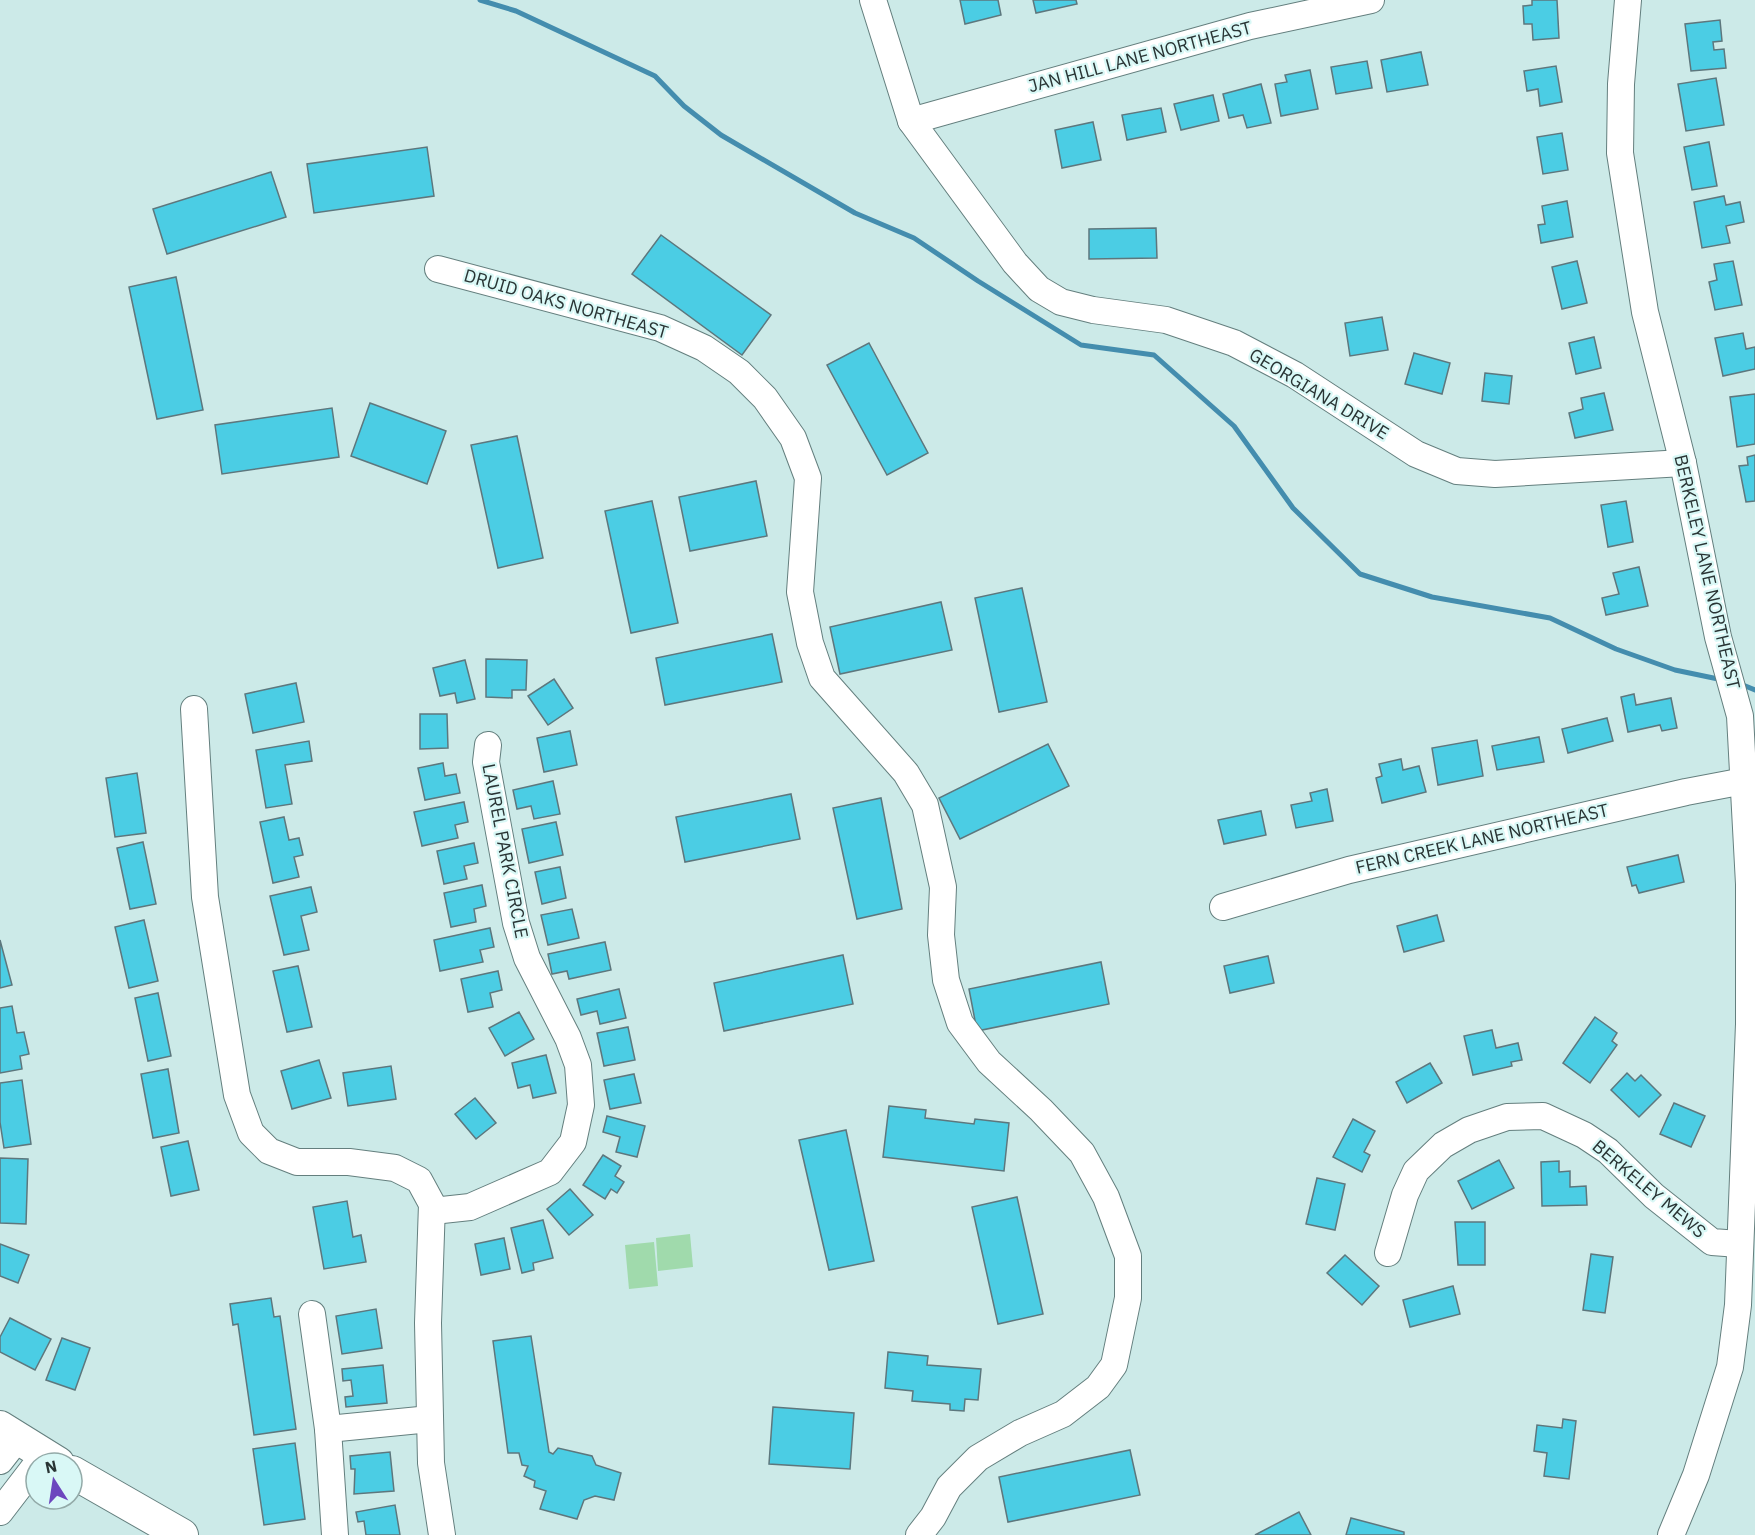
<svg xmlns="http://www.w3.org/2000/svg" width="1755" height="1535" font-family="'IBM Plex Sans',sans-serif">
  <rect width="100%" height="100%" fill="#cceae8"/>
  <g fill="#a0daac">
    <path d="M690,1234L693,1267L658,1271L656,1238Z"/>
    <path d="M654,1242L658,1286L629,1289L625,1245Z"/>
  </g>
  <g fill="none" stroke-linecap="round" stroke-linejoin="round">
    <g stroke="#448dae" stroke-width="5">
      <path d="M480,0L516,11L655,76L684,106L721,135L855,213L914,238L978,281L1081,345L1154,355L1234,426L1293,508L1360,574L1432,597L1550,618L1616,649L1675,670L1723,680"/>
      <path d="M1738,683L1755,690"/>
    </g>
  </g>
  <g fill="#4bcde4" stroke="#5d777d" stroke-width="1.5">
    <path d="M960,0H998L1001,15L965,24Z"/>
    <path d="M1033,0H1076L1077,4L1036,13Z"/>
    <path d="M1532,0H1557L1559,38L1533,40L1532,24H1524L1523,6L1532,5Z"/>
    <path d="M1720,20L1722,41L1713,42L1714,50L1724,49L1726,68L1691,71L1685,24Z"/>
    <path d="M1421,52L1428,85L1387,92L1381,60Z"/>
    <path d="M1367,61L1372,88L1336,94L1331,67Z"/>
    <path d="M1556,66L1562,102L1540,106L1538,89L1527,91L1524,71Z"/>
    <path d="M1310,70L1318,109L1281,116L1275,84L1287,82L1285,75Z"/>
    <path d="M1716,78L1724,125L1686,131L1678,84Z"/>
    <path d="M1261,84L1271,123L1247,128L1243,115L1229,118L1223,94Z"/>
    <path d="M1213,95L1219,121L1181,130L1174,104Z"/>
    <path d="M1161,108L1166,132L1127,140L1122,115Z"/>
    <path d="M1093,122L1101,160L1062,168L1055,130Z"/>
    <path d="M1562,133L1568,170L1543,174L1537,137Z"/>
    <path d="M1709,142L1717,186L1692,190L1684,147Z"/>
    <path d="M427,147L434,196L314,213L307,164Z"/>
    <path d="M271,172L286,217L167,254L153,209Z"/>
    <path d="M1724,196L1726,205L1740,202L1744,222L1726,226L1730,243L1702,248L1694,202Z"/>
    <path d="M1567,201L1573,237L1541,243L1538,225L1545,224L1542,206Z"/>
    <path d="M1156,228L1157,258L1089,259V229Z"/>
    <path d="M661,235L771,315L742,355L632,274Z"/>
    <path d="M1577,261L1587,303L1562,309L1552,267Z"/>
    <path d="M1733,261L1742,305L1715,310L1709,282L1717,280L1714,264Z"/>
    <path d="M176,277L203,410L157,419L129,287Z"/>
    <path d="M1382,317L1388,350L1350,356L1345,323Z"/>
    <path d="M1743,333L1746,349L1755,347V369L1723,376L1715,338Z"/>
    <path d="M1594,337L1601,368L1576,374L1569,343Z"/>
    <path d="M869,343L928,453L887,475L827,365Z"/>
    <path d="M1414,353L1450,363L1442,394L1405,384Z"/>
    <path d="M1485,373L1512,376L1509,404L1482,401Z"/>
    <path d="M1604,393L1613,430L1575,438L1569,413L1583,409L1581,398Z"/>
    <path d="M1755,394V444L1737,447L1730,397Z"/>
    <path d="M370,403L446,431L427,484L351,456Z"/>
    <path d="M332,408L339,457L222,474L215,425Z"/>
    <path d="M517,436L543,558L498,568L471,445Z"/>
    <path d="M1755,455V501L1746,502L1739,466L1748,465L1747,457Z"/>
    <path d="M756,481L767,536L690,551L679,497Z"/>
    <path d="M652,501L678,623L631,633L605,511Z"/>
    <path d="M1626,501L1633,542L1608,547L1601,505Z"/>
    <path d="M1639,567L1648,606L1606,615L1602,598L1619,594L1613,573Z"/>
    <path d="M1022,588L1047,702L999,712L975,598Z"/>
    <path d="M941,602L952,650L840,674L830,627Z"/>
    <path d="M772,634L782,682L665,705L656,658Z"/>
    <path d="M486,659L527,660L526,690H512V698L486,697Z"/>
    <path d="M465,660L475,699L457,703L455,693L440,696L433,668Z"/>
    <path d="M554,679L573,708L548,725L528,696Z"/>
    <path d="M296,683L304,722L253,733L245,694Z"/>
    <path d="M1634,694L1636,705L1671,698L1677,728L1662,731L1660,725L1628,732L1621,697Z"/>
    <path d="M420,714H447L448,748L420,749Z"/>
    <path d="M1607,718L1613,741L1568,753L1562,729Z"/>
    <path d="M570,731L577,765L544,772L537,738Z"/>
    <path d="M1539,737L1544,762L1497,770L1492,746Z"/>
    <path d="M1477,740L1483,776L1438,785L1432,748Z"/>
    <path d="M309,741L312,761L285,765L292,804L266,808L256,750Z"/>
    <path d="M1048,744L1069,786L960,839L939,798Z"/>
    <path d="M1401,759L1403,770L1419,766L1426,792L1382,803L1376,778L1382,776L1379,764Z"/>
    <path d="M443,763L445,776L456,774L460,793L425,800L418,768Z"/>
    <path d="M137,773L146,833L115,837L106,778Z"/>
    <path d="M553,781L560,814L534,819L531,806L517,809L513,790Z"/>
    <path d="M1327,789L1333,821L1296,828L1291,805L1312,801L1310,793Z"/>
    <path d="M791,794L800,839L685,862L676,817Z"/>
    <path d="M881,798L902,909L857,919L833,808Z"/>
    <path d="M464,802L468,822L455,825L458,838L422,846L414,812Z"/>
    <path d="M1261,811L1266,835L1224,844L1218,820Z"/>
    <path d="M284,817L289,840L299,838L303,855L294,857L299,877L273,883L260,822Z"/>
    <path d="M556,822L563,855L529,863L522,829Z"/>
    <path d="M143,842L156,904L130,909L117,848Z"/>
    <path d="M474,843L478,863L464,866L467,879L444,884L437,851Z"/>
    <path d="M1678,855L1684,882L1639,893L1636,885L1632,886L1627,867Z"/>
    <path d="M560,867L566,898L542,904L535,872Z"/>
    <path d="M482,885L486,906L474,909L476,922L451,927L444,893Z"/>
    <path d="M311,887L317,912L301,916L309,950L284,955L270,896Z"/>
    <path d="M572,909L579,938L548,945L541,915Z"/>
    <path d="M1437,915L1444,941L1404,952L1397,926Z"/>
    <path d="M144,920L158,981L129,988L115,927Z"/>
    <path d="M490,928L494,947L480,950L483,962L440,971L434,940Z"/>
    <path d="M0,940L12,985L0,988Z"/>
    <path d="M605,942L611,970L569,979L567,971L552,974L548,954Z"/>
    <path d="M843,955L853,1004L724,1031L714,983Z"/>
    <path d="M1268,956L1274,983L1230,993L1224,966Z"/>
    <path d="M1101,962L1109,1004L977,1031L969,989Z"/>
    <path d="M298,966L312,1027L287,1032L273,971Z"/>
    <path d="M498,971L502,990L490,993L493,1007L468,1012L461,979Z"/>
    <path d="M619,989L626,1018L600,1024L597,1011L581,1015L577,999Z"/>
    <path d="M158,993L171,1056L148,1061L135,998Z"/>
    <path d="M12,1006L17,1033L24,1032L29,1054L20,1056L22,1069L0,1073V1008Z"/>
    <path d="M519,1012L534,1039L505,1056L489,1028Z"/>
    <path d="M1595,1017L1617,1033L1612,1041L1617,1045L1590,1083L1563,1063Z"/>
    <path d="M628,1027L635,1060L604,1066L597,1033Z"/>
    <path d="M1492,1030L1496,1048L1518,1043L1522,1060L1511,1062L1512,1066L1473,1075L1464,1036Z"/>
    <path d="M546,1055L556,1093L533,1098L530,1085L518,1088L512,1063Z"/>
    <path d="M319,1060L331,1098L292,1109L281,1071Z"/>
    <path d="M1430,1063L1442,1083L1407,1103L1396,1082Z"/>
    <path d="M391,1066L396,1099L348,1106L343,1073Z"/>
    <path d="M168,1069L179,1133L153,1138L141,1074Z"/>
    <path d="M1627,1073L1635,1081L1641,1075L1661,1095L1639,1117L1611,1090Z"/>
    <path d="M634,1074L641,1103L610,1109L604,1080Z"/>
    <path d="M22,1080L31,1144L4,1148L0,1122V1083Z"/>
    <path d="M475,1098L496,1123L476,1139L455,1114Z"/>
    <path d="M1674,1103L1705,1116L1691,1147L1660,1134Z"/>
    <path d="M889,1106L926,1110L925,1118L974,1124L975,1119L1009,1123L1004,1171L883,1157Z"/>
    <path d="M607,1116L645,1126L637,1157L616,1152L620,1137L603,1132Z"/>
    <path d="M1353,1119L1375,1131L1364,1152L1370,1155L1362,1172L1333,1157Z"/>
    <path d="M846,1130L874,1261L829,1270L799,1140Z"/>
    <path d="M188,1141L199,1190L171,1196L161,1147Z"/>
    <path d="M603,1155L621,1166L615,1176L624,1182L617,1193L611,1189L605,1199L583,1185Z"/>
    <path d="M0,1158L28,1159L26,1224L0,1223Z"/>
    <path d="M1499,1160L1514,1188L1472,1209L1458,1181Z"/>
    <path d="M1559,1161V1172L1570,1171V1187L1586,1186L1587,1205L1542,1206L1541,1162Z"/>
    <path d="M1317,1178L1345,1184L1335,1230L1306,1224Z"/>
    <path d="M570,1189L593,1215L569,1235L547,1209Z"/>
    <path d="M1017,1197L1043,1314L998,1324L972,1207Z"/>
    <path d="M347,1201L353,1237L361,1235L366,1262L324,1269L313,1207Z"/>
    <path d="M543,1220L553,1258L533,1263L534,1270L522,1273L511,1228Z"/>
    <path d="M1455,1222H1485V1265H1458Z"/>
    <path d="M504,1238L510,1269L481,1275L475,1244Z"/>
    <path d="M0,1244L29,1255L18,1283L0,1276Z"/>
    <path d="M1591,1254L1613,1257L1605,1313L1583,1310Z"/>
    <path d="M1345,1255L1379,1286L1362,1305L1327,1273Z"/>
    <path d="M1453,1286L1460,1314L1410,1327L1403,1300Z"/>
    <path d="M271,1298L274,1317L280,1316L296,1429L254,1435L238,1324L233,1325L230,1304Z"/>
    <path d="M376,1309L382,1348L342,1354L336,1316Z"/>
    <path d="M10,1318L51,1339L35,1370L0,1352V1337Z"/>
    <path d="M531,1336L549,1452L553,1454L558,1448L592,1456L596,1465L621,1473L614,1500L595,1496L584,1500L577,1519L540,1509L546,1491L534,1487L535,1481L524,1476L528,1466L522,1465L519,1453H508L493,1341Z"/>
    <path d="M62,1338L90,1348L75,1390L46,1380Z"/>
    <path d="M888,1352L928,1356L927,1365L981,1369L978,1400L965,1399L964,1411L950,1410V1404L912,1401L913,1391L885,1388Z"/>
    <path d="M383,1365L387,1403L346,1407L345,1397L353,1396L351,1380L343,1381L342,1369Z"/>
    <path d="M773,1407L854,1413L850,1469L769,1464Z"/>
    <path d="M1563,1419L1576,1421L1569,1479L1544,1476L1547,1453L1534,1451L1537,1425L1562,1428Z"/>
    <path d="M295,1443L305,1519L264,1525L253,1449Z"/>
    <path d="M1130,1450L1140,1495L1008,1522L999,1477Z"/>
    <path d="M390,1452L394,1491L354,1494L355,1469H351L350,1456Z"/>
    <path d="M395,1505L400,1535H366L364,1521L358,1522L356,1512Z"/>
    <path d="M1299,1512L1311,1535H1255Z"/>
    <path d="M1351,1518L1404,1532V1535H1346Z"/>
  </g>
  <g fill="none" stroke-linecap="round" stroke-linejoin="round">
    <g stroke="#647f7e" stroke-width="28">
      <g id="minor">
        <path d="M873,0L911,121L1015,263L1039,289L1061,302L1093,310L1166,320L1234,343L1295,375L1416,454L1457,471L1495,474L1683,463"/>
        <path d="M1628,0L1621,84L1620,153L1645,312L1683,463L1718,637L1740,716L1749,884V1024L1738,1305L1730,1367L1696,1475L1671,1535"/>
        <path d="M911,121L1250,26L1371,0"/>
        <path d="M438,269L660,328L704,348L739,372L765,398L793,438L808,478L800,592L810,643L822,678L906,773L925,805L943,887L941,935L946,980L960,1023L989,1062L1041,1110L1082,1153L1106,1197L1128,1256V1298L1114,1365L1098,1387L1063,1414L1020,1433L978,1458L949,1487L933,1517L919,1535"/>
        <path d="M194,709L205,897L237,1095L251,1133L269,1151L297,1162H349L395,1168L419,1180L432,1204L428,1323L431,1463L442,1535"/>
        <path d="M1223,907L1349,870L1686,792L1744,781"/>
        <path d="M433,1211L470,1207L550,1172L573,1142L581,1105L578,1065L568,1038L527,958L516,923L486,762L488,745"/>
        <path d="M1388,1253L1405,1195L1416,1171L1443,1145L1469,1130L1507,1117L1543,1116L1584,1135L1608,1151L1654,1196L1712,1242L1739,1244"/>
        <path d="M312,1314L328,1429L335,1535"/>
        <path d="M328,1429L430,1419"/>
        <path d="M0,1461L18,1438"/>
        <path d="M0,1512L36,1465"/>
      </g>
    </g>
    <g stroke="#647f7e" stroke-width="34">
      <g id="major">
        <path d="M0,1427L58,1463"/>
        <path d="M72,1472L182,1535"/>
      </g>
    </g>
    <use href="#minor" stroke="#fff" stroke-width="26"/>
    <use href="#major" stroke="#fff" stroke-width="32"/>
  </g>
  <g text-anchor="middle" stroke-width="4.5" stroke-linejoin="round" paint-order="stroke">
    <g font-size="18" fill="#293434" stroke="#d9f8f6">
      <text transform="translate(1140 57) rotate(-15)" y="6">JAN HILL LANE NORTHEAST</text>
      <text transform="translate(566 304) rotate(16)" y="6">DRUID OAKS NORTHEAST</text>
      <text transform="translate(1319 394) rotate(31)" y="6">GEORGIANA DRIVE</text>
      <text transform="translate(1707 572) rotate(77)" y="6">BERKELEY LANE NORTHEAST</text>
      <text transform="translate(1482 839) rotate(-13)" y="6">FERN CREEK LANE NORTHEAST</text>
      <text transform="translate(505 851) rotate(79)" y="6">LAUREL PARK CIRCLE</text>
      <text transform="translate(1649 1189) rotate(40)" y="6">BERKELEY MEWS</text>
    </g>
  </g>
  <g transform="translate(54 1481) rotate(348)"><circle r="28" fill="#d9f8f6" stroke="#93aaa8" stroke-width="1.5"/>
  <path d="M0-4.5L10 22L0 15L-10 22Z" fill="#6c46be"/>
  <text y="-9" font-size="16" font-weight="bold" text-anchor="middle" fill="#293434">N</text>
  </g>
</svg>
